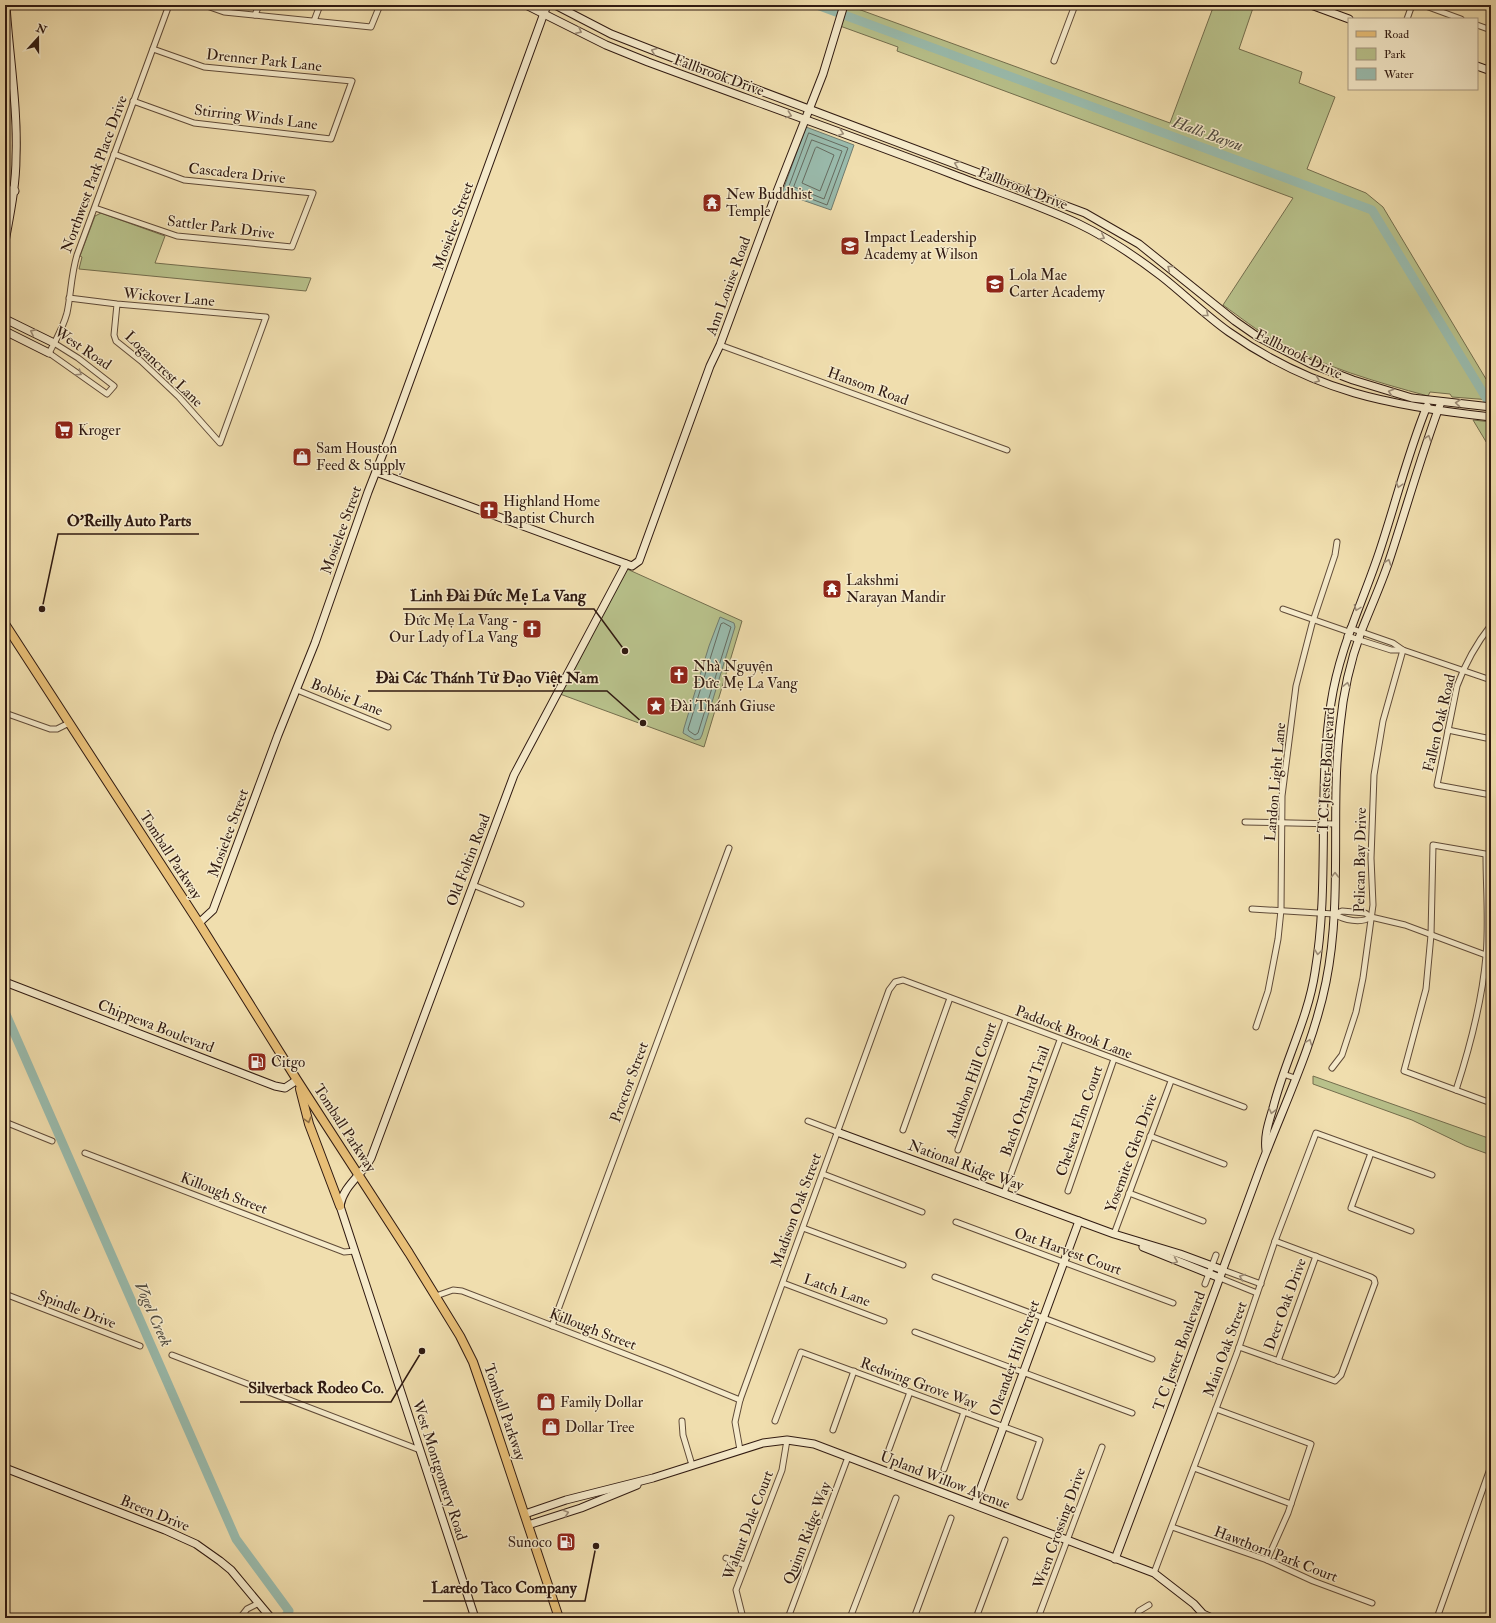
<svg xmlns="http://www.w3.org/2000/svg" width="1496" height="1623" font-family="'IM FELL Double Pica',serif">
  <rect width="100%" height="100%" fill="#f0deae"/>
  <filter id="stains"><feTurbulence type="fractalNoise" baseFrequency=".005" numOctaves="4"/><feColorMatrix values="0 0 0 0 .2 0 0 0 0 .09 0 0 0 0 .02 0 0 0 .5 -.17"/></filter>
  <radialGradient id="worn" r=".72"><stop offset=".6" stop-color="#630" stop-opacity="0"/><stop offset="1" stop-color="#630" stop-opacity=".3"/></radialGradient>
  <g fill="#b8c18b" stroke="#746e4e">
    <path d="M847,5L1170,123L1214,5H1254L1239,49L1302,72L1299,83L1335,97L1307,169L1366,193L1383,207L1486,379L1491,378V400L1452,397L1450,394L1430,392L1428,396C1376,382 1324,367 1276,341C1257,331 1240,317 1223,305L1293,198L897,51L898,47L840,26Z"/>
    <path d="M101,213L165,236L155,263L311,278L306,291L79,269L82,257L80,256L95,216Z"/>
    <path d="M1473,420L1491,422V450Z"/>
    <path d="M627,569L742,621L704,747L560,694Z"/>
    <path d="M1313,1076L1491,1139V1155L1466,1146L1412,1120L1313,1084Z"/>
  </g>
  <g fill="#9abcae" stroke="#707b6f">
    <path d="M806,127L854,145L831,210L782,193Z"/>
    <path d="M720,617L734,623L735,627L702,735L700,739L695,740L683,733L684,728L709,646Z"/>
  </g>
  <g fill="none" stroke-linecap="round" stroke-linejoin="round">
    <g stroke="#656b60" stroke-width="1">
      <path d="M809,133L848,148L827,205L788,190Z"/>
      <path d="M812,140L842,151L824,199L794,187Z"/>
      <path d="M817,147L834,155L820,191L802,183L815,149Z"/>
      <path d="M724,623L731,627L698,733L695,735L689,731L688,729L721,624Z"/>
    </g>
    <g stroke="#9abcae" stroke-width="9">
      <path d="M817,5L1372,210L1491,406"/>
      <path d="M5,1012L236,1539L289,1611L284,1618"/>
    </g>
    <g stroke="#604b38" stroke-width="7">
      <g id="street">
        <path d="M204,5L224,12L371,27L380,5"/>
        <path d="M1423,5L1461,19"/>
        <path d="M255,15L259,5"/>
        <path d="M1407,19L1412,5"/>
        <path d="M314,21L320,5"/>
        <path d="M1477,25L1491,30"/>
        <path d="M1054,61L1075,5"/>
        <path d="M133,101L194,123L331,139L352,81L204,67L153,49"/>
        <path d="M95,208L177,236L292,247L313,193L184,180L114,154"/>
        <path d="M69,298L117,304L266,317L220,443L179,397L141,361L116,341L114,335L117,304"/>
        <path d="M54,343L78,358L114,386L107,394L49,353C56,340 63,328 67,313C71,294 71,275 77,255L169,5"/>
        <path d="M720,345L1007,450"/>
        <path d="M1283,609L1349,632"/>
        <path d="M1491,625C1476,644 1465,664 1457,686L1437,785L1491,795"/>
        <path d="M1350,628L1393,643L1403,650L1491,680"/>
        <path d="M1347,636L1391,650H1402"/>
        <path d="M297,690L388,727"/>
        <path d="M5,713L50,729H57L69,723"/>
        <path d="M1448,730L1491,739"/>
        <path d="M1245,822L1336,824"/>
        <path d="M1491,855L1433,845L1431,935L1426,989L1404,1071L1491,1103"/>
        <path d="M473,885L521,904"/>
        <path d="M1252,909L1334,914C1344,920 1361,924 1371,917"/>
        <path d="M1334,914L1342,911L1365,913L1371,917L1405,925L1491,957"/>
        <path d="M1256,1027L1268,991L1278,939L1281,910L1282,796L1296,686L1312,624L1335,555L1337,542"/>
        <path d="M1332,1068L1342,1055L1356,1012L1363,978L1373,905L1371,858L1374,775L1383,721L1403,650"/>
        <path d="M1283,1074L1295,1078"/>
        <path d="M1456,1090C1470,1047 1482,1002 1486,956C1489,923 1486,888 1486,855"/>
        <path d="M808,1121L837,1132"/>
        <path d="M5,1122L52,1141"/>
        <path d="M903,1130L950,998"/>
        <path d="M1150,1136L1224,1164"/>
        <path d="M958,1150L1006,1019"/>
        <path d="M85,1153L344,1252L355,1251"/>
        <path d="M1371,1153L1351,1208L1411,1231"/>
        <path d="M823,1174L922,1212"/>
        <path d="M1068,1191L1114,1059"/>
        <path d="M1004,1193L1060,1040"/>
        <path d="M1129,1193L1203,1221"/>
        <path d="M956,1222L1173,1303"/>
        <path d="M803,1228L903,1265"/>
        <path d="M1114,1234L1171,1081"/>
        <path d="M1223,1270L1261,1284"/>
        <path d="M935,1277L1152,1359"/>
        <path d="M1220,1278L1257,1293"/>
        <path d="M783,1283L884,1321"/>
        <path d="M1205,1284L1216,1255"/>
        <path d="M5,1294L140,1346"/>
        <path d="M436,1296L453,1290L462,1291L669,1371L740,1400"/>
        <path d="M552,1326L729,848"/>
        <path d="M915,1332L1132,1413"/>
        <path d="M1239,1347L1335,1381L1341,1375L1375,1283L1374,1279L1371,1277L1275,1241"/>
        <path d="M172,1355L420,1450"/>
        <path d="M1278,1361L1316,1256"/>
        <path d="M1216,1409L1311,1444L1288,1513L1267,1560"/>
        <path d="M682,1421L683,1435L692,1465"/>
        <path d="M775,1421L801,1352L1040,1440L1020,1497"/>
        <path d="M833,1430L854,1371"/>
        <path d="M889,1449L910,1392"/>
        <path d="M740,1450L735,1422L740,1400L889,990L895,982L903,980L1244,1107"/>
        <path d="M1194,1468L1291,1504"/>
        <path d="M944,1469L964,1412"/>
        <path d="M1172,1527L1267,1560L1313,1581L1372,1603"/>
        <path d="M726,1558L745,1565"/>
        <path d="M1154,1573L1237,1353L1275,1241L1316,1133L1432,1175"/>
        <path d="M240,1618L247,1609L259,1603"/>
        <path d="M743,1618L736,1590L782,1470L787,1440"/>
        <path d="M788,1618L848,1457"/>
        <path d="M850,1618L896,1498"/>
        <path d="M914,1618L951,1518"/>
        <path d="M976,1618L1005,1540"/>
        <path d="M1038,1618L1102,1447"/>
        <path d="M1136,1618L1139,1611L1149,1605"/>
        <path d="M1437,1618L1491,1466"/>
      </g>
    </g>
    <g stroke="#301a11" stroke-width="9">
      <g id="secondary">
        <path d="M526,5L606,45L648,62C748,99 849,135 949,173C992,190 1037,204 1079,224C1108,238 1135,256 1161,276C1184,294 1205,315 1229,332C1314,392 1391,406 1491,417"/>
        <path d="M555,5L611,34L652,50L1085,213L1139,244L1235,321L1258,337L1311,364L1353,380L1412,398L1491,407"/>
        <path d="M1311,5L1349,19"/>
        <path d="M1477,66L1491,71"/>
        <path d="M5,189L15,191"/>
        <path d="M5,242C10,214 16,186 16,157C18,107 9,55 6,5"/>
        <path d="M5,319L54,343"/>
        <path d="M5,331L49,353"/>
        <path d="M376,472L632,566L639,561L710,366L720,345L776,194L823,74L844,5"/>
        <path d="M199,923L213,910L278,735L315,643L368,492L389,438L547,5"/>
        <path d="M5,982L275,1086L285,1088L297,1080"/>
        <path d="M837,1132L1114,1234L1180,1254L1223,1270"/>
        <path d="M1266,1150C1264,1135 1269,1122 1273,1108C1284,1063 1308,1019 1315,972C1330,883 1317,792 1331,703C1339,650 1361,606 1378,556C1395,506 1407,455 1427,406"/>
        <path d="M1143,1247L1220,1278"/>
        <path d="M5,1468L165,1530L196,1544L220,1561L231,1570L271,1618"/>
        <path d="M975,1504L1079,1221"/>
        <path d="M525,1514L566,1500L653,1478L763,1443L787,1440L814,1444L1154,1573L1194,1604L1203,1614L1212,1618"/>
        <path d="M528,1525L581,1508L637,1485"/>
        <path d="M1115,1559C1164,1430 1212,1301 1259,1171C1282,1109 1313,1047 1326,982C1343,898 1330,811 1340,726C1343,695 1350,662 1361,632C1370,609 1380,587 1388,564C1406,510 1421,455 1441,402"/>
        <path d="M475,1618L340,1206C343,1186 362,1175 371,1158L514,775L626,564"/>
      </g>
    </g>
    <g stroke="#301a11" stroke-width="10">
      <g id="primary">
        <path d="M5,624L199,923L297,1080L409,1253L460,1336L473,1362L492,1417L559,1618"/>
        <path d="M300,1089L309,1124L340,1206"/>
      </g>
    </g>
    <use href="#street" stroke="#f5eaca" stroke-width="5"/>
    <use href="#secondary" stroke="#f5eaca" stroke-width="7"/>
    <use href="#primary" stroke="#e8bf77" stroke-width="8"/>
  </g>
  <defs><path id="oneway-chevron" d="M-2-3.5L2.5 0L-2 3.5" fill="none" stroke-width="1.6" stroke-linecap="round" stroke-linejoin="round"/></defs>
  <g stroke="#9c8c77">
    <use href="#oneway-chevron" transform="translate(579 31) rotate(27)"/>
    <use href="#oneway-chevron" transform="translate(654 51) rotate(-159)"/>
    <use href="#oneway-chevron" transform="translate(789 115) rotate(20)"/>
    <use href="#oneway-chevron" transform="translate(841 133) rotate(20)"/>
    <use href="#oneway-chevron" transform="translate(957 164) rotate(-159)"/>
    <use href="#oneway-chevron" transform="translate(1102 237) rotate(27)"/>
    <use href="#oneway-chevron" transform="translate(1170 268) rotate(-141)"/>
    <use href="#oneway-chevron" transform="translate(1206 314) rotate(39)"/>
    <use href="#oneway-chevron" transform="translate(33 332) rotate(-153)"/>
    <use href="#oneway-chevron" transform="translate(79 373) rotate(34)"/>
    <use href="#oneway-chevron" transform="translate(1317 380) rotate(23)"/>
    <use href="#oneway-chevron" transform="translate(1391 392) rotate(-164)"/>
    <use href="#oneway-chevron" transform="translate(1458 403) rotate(-174)"/>
    <use href="#oneway-chevron" transform="translate(1428 438) rotate(-71)"/>
    <use href="#oneway-chevron" transform="translate(1399 485) rotate(107)"/>
    <use href="#oneway-chevron" transform="translate(1388 562) rotate(-71)"/>
    <use href="#oneway-chevron" transform="translate(1357 608) rotate(111)"/>
    <use href="#oneway-chevron" transform="translate(1347 685) rotate(-78)"/>
    <use href="#oneway-chevron" transform="translate(1335 875) rotate(-89)"/>
    <use href="#oneway-chevron" transform="translate(1318 952) rotate(97)"/>
    <use href="#oneway-chevron" transform="translate(1309 1042) rotate(-69)"/>
    <use href="#oneway-chevron" transform="translate(1272 1111) rotate(104)"/>
    <use href="#oneway-chevron" transform="translate(1175 1261) rotate(23)"/>
    <use href="#oneway-chevron" transform="translate(1242 1277) rotate(-160)"/>
    <use href="#oneway-chevron" transform="translate(566 1513) rotate(-18)"/>
  </g>
  <use stroke="#8c6c44" href="#oneway-chevron" transform="translate(308 1120) rotate(74)"/>
  <defs>
    <g id="temple-square" transform="scale(1)"><rect x="-9" y="-9" width="18" height="18" rx="4" fill="#8f2418" stroke="#f5eaca"/><path d="M0-6L5-2H3V0L6.5 2.5H4V6H1.5V3h-3V6H-4V2.5H-6.5L-3 0V-2H-5Z" fill="#fff"/></g>
    <g id="school-square" transform="scale(1)"><rect x="-9" y="-9" width="18" height="18" rx="4" fill="#8f2418" stroke="#f5eaca"/><path d="M0-5L7-2L0 1L-7-2ZM-4 1L0 2.5L4 1V4Q0 6-4 4Z" fill="#fff"/></g>
    <g id="supermarket-square" transform="scale(1)"><rect x="-9" y="-9" width="18" height="18" rx="4" fill="#8f2418" stroke="#f5eaca"/><path d="M-6-5.5h2.5l.6 2H6L4.5 2H-2.5L-4.4-4H-6ZM-1.5 3.2a1.3 1.3 0 1 0 .1 0ZM3 3.2a1.3 1.3 0 1 0 .1 0Z" fill="#fff"/></g>
    <g id="shop-square" transform="scale(1)"><rect x="-9" y="-9" width="18" height="18" rx="4" fill="#8f2418" stroke="#f5eaca"/><path d="M-5-2.5h2.3a2.7 3.5 0 0 1 5.4 0H5L5.5 6h-11ZM-1.5-2.5h3a1.5 2.3 0 0 0-3 0Z" fill="#fff"/></g>
    <g id="church-square" transform="scale(1)"><rect x="-9" y="-9" width="18" height="18" rx="4" fill="#8f2418" stroke="#f5eaca"/><path d="M-1.2-6h2.4v3.5h3.3v2.4h-3.3V6h-2.4V-.1h-3.3v-2.4h3.3Z" fill="#fff"/></g>
    <g id="sight-square" transform="scale(1)"><rect x="-9" y="-9" width="18" height="18" rx="4" fill="#8f2418" stroke="#f5eaca"/><path d="M0-6L1.8-2.2L6-1.7L2.9 1.2L3.7 5.4L0 3.3L-3.7 5.4L-2.9 1.2L-6-1.7L-1.8-2.2Z" fill="#fff"/></g>
    <g id="fuel-square" transform="scale(1)"><rect x="-9" y="-9" width="18" height="18" rx="4" fill="#8f2418" stroke="#f5eaca"/><path d="M-5.5-6h7V0h2V4h1.3V-2.5L3-4.5l.8-.8L6-3V5H2.5V1h-1V6h-7ZM-4.2-4.7v3.2H.2V-4.7Z" fill="#fff"/></g>
  </defs>
  <g fill-rule="evenodd">
    <use href="#temple-square" x="712" y="203"/>
    <use href="#school-square" x="850" y="246"/>
    <use href="#school-square" x="995" y="284"/>
    <use href="#supermarket-square" x="64" y="430"/>
    <use href="#shop-square" x="302" y="457"/>
    <use href="#church-square" x="489" y="510"/>
    <use href="#temple-square" x="832" y="589"/>
    <use href="#church-square" x="532" y="629"/>
    <use href="#church-square" x="679" y="675"/>
    <use href="#sight-square" x="656" y="706"/>
    <use href="#fuel-square" x="257" y="1062"/>
    <use href="#shop-square" x="546" y="1402"/>
    <use href="#shop-square" x="551" y="1427"/>
    <use href="#fuel-square" x="566" y="1542"/>
  </g>
  <g text-anchor="middle" stroke-width="3" stroke-linejoin="round" paint-order="stroke">
    <g font-size="15" fill="#301a11" stroke="#f5eaca">
      <text transform="translate(264 60) rotate(6)" y="5">Drenner Park Lane</text>
      <text transform="translate(719 75) rotate(20)" y="5">Fallbrook Drive</text>
      <text transform="translate(256 117) rotate(7)" y="5">Stirring Winds Lane</text>
      <text transform="translate(237 173) rotate(6)" y="5">Cascadera Drive</text>
      <text transform="translate(94 174) rotate(-70)" y="5">Northwest Park Place Drive</text>
      <text transform="translate(1023 188) rotate(21)" y="5">Fallbrook Drive</text>
      <text transform="translate(453 226) rotate(-70)" y="5">Mosielee Street</text>
      <text transform="translate(221 227) rotate(7)" y="5">Sattler Park Drive</text>
      <text transform="translate(728 286) rotate(-70)" y="5">Ann Louise Road</text>
      <text transform="translate(169 297) rotate(5)" y="5">Wickover Lane</text>
      <text transform="translate(83 348) rotate(34)" y="5">West Road</text>
      <text transform="translate(1299 354) rotate(26)" y="5">Fallbrook Drive</text>
      <text transform="translate(164 369) rotate(44)" y="5">Logancrest Lane</text>
      <text transform="translate(868 386) rotate(20)" y="5">Hansom Road</text>
      <text transform="translate(341 530) rotate(-70)" y="5">Mosielee Street</text>
      <text transform="translate(347 697) rotate(22)" y="5">Bobbie Lane</text>
      <text transform="translate(1439 723) rotate(-77)" y="5">Fallen Oak Road</text>
      <text transform="translate(1326 770) rotate(-87)" y="5">T C Jester Boulevard</text>
      <text transform="translate(1275 782) rotate(-85)" y="5">Landon Light Lane</text>
      <text transform="translate(228 833) rotate(-70)" y="5">Mosielee Street</text>
      <text transform="translate(171 855) rotate(57)" y="5">Tomball Parkway</text>
      <text transform="translate(468 860) rotate(-69)" y="5">Old Foltin Road</text>
      <text transform="translate(1360 860) rotate(-89)" y="5">Pelican Bay Drive</text>
      <text transform="translate(156 1026) rotate(21)" y="5">Chippewa Boulevard</text>
      <text transform="translate(1074 1032) rotate(21)" y="5">Paddock Brook Lane</text>
      <text transform="translate(971 1080) rotate(-70)" y="5">Audubon Hill Court</text>
      <text transform="translate(629 1082) rotate(-70)" y="5">Proctor Street</text>
      <text transform="translate(1025 1101) rotate(-70)" y="5">Bach Orchard Trail</text>
      <text transform="translate(1079 1121) rotate(-71)" y="5">Chelsea Elm Court</text>
      <text transform="translate(345 1128) rotate(57)" y="5">Tomball Parkway</text>
      <text transform="translate(1131 1153) rotate(-70)" y="5">Yosemite Glen Drive</text>
      <text transform="translate(966 1165) rotate(20)" y="5">National Ridge Way</text>
      <text transform="translate(224 1193) rotate(21)" y="5">Killough Street</text>
      <text transform="translate(796 1210) rotate(-70)" y="5">Madison Oak Street</text>
      <text transform="translate(1068 1251) rotate(20)" y="5">Oat Harvest Court</text>
      <text transform="translate(837 1290) rotate(20)" y="5">Latch Lane</text>
      <text transform="translate(1285 1304) rotate(-70)" y="5">Deer Oak Drive</text>
      <text transform="translate(77 1309) rotate(21)" y="5">Spindle Drive</text>
      <text transform="translate(593 1329) rotate(21)" y="5">Killough Street</text>
      <text transform="translate(1225 1349) rotate(-70)" y="5">Main Oak Street</text>
      <text transform="translate(1179 1351) rotate(-70)" y="5">T C Jester Boulevard</text>
      <text transform="translate(1014 1358) rotate(-70)" y="5">Oleander Hill Street</text>
      <text transform="translate(919 1383) rotate(20)" y="5">Redwing Grove Way</text>
      <text transform="translate(505 1412) rotate(71)" y="5">Tomball Parkway</text>
      <text transform="translate(440 1470) rotate(72)" y="5">West Montgomery Road</text>
      <text transform="translate(945 1480) rotate(21)" y="5">Upland Willow Avenue</text>
      <text transform="translate(155 1513) rotate(22)" y="5">Breen Drive</text>
      <text transform="translate(748 1525) rotate(-69)" y="5">Walnut Dale Court</text>
      <text transform="translate(1059 1528) rotate(-70)" y="5">Wren Crossing Drive</text>
      <text transform="translate(807 1533) rotate(-69)" y="5">Quinn Ridge Way</text>
      <text transform="translate(1276 1554) rotate(21)" y="5">Hawthorn Park Court</text>
    </g>
    <g font-size="15" fill="#301a11" stroke="#f5eaca" text-anchor="start">
      <text x="726" y="199">New Buddhist<tspan x="726" dy="17">Temple</tspan></text>
      <text x="864" y="242">Impact Leadership<tspan x="864" dy="17">Academy at Wilson</tspan></text>
      <text x="1009" y="280">Lola Mae<tspan x="1009" dy="17">Carter Academy</tspan></text>
      <text x="78" y="435">Kroger</text>
      <text x="316" y="453">Sam Houston<tspan x="316" dy="17">Feed &amp; Supply</tspan></text>
      <text x="503" y="506">Highland Home<tspan x="503" dy="17">Baptist Church</tspan></text>
      <text x="846" y="585">Lakshmi<tspan x="846" dy="17">Narayan Mandir</tspan></text>
      <text x="518" y="625" text-anchor="end">Đức Mẹ La Vang -<tspan x="518" dy="17">Our Lady of La Vang</tspan></text>
      <text x="693" y="671">Nhà Nguyện<tspan x="693" dy="17">Đức Mẹ La Vang</tspan></text>
      <text x="670" y="711">Đài Thánh Giuse</text>
      <text x="271" y="1067">Citgo</text>
      <text x="560" y="1407">Family Dollar</text>
      <text x="565" y="1432">Dollar Tree</text>
      <text x="552" y="1547" text-anchor="end">Sunoco</text>
    </g>
    <g font-size="16" font-style="italic" fill="#504b40" stroke="#f5eaca">
      <text transform="translate(1208 133) rotate(20)" y="6">Halls Bayou</text>
      <text transform="translate(154 1314) rotate(66)" y="6">Vogel Creek</text>
    </g>
  </g>
  <path fill="none" stroke="#301a11" stroke-width="1.5" d="M42 609L58 534H199M625 651L594 609H403M643 723L607 691H368M422 1351L391 1402H240M596 1546L585 1601H423"/>
  <g fill="#301a11" stroke="#f5eaca" stroke-width="1.5">
    <circle cx="42" cy="609" r="4"/>
    <circle cx="625" cy="651" r="4"/>
    <circle cx="643" cy="723" r="4"/>
    <circle cx="422" cy="1351" r="4"/>
    <circle cx="596" cy="1546" r="4"/>
  </g>
  <g font-size="16" text-anchor="middle" font-weight="bold" fill="#301a11" stroke="#f5eaca" stroke-width="3" stroke-linejoin="round" paint-order="stroke">
    <text x="129" y="526">O'Reilly Auto Parts</text>
    <text x="498" y="601">Linh Đài Đức Mẹ La Vang</text>
    <text x="487" y="683">Đài Các Thánh Tử Đạo Việt Nam</text>
    <text x="316" y="1393">Silverback Rodeo Co.</text>
    <text x="504" y="1593">Laredo Taco Company</text>
  </g>
  <rect width="1496" height="1623" fill="none" stroke="#f0deae" stroke-width="20"/>
  <rect x="6" y="6" width="1484" height="1611" fill="none" stroke="#301a11" stroke-width="2"/>
  <rect x="10" y="10" width="1476" height="1603" fill="none" stroke="#301a11"/>
  <rect x="1348" y="18" width="130" height="72" fill="#f5eaca" stroke="#a69780"/>
  <rect x="1356" y="31" width="20" height="6" fill="#e8bf77" stroke="#a69780"/>
  <text x="1384" y="38" font-size="12" fill="#301a11">Road</text>
  <rect x="1356" y="48" width="20" height="12" fill="#b8c18b" stroke="#a69780"/>
  <text x="1384" y="58" font-size="12" fill="#301a11">Park</text>
  <rect x="1356" y="68" width="20" height="12" fill="#9abcae" stroke="#a69780"/>
  <text x="1384" y="78" font-size="12" fill="#301a11">Water</text>
  <g transform="translate(38 38) rotate(21)" stroke="#f5eaca" stroke-width="3" paint-order="stroke">
  <path d="M0-3L7 15L0 10L-7 15Z" fill="#301a11"/>
  <text y="-6" font-size="11" font-weight="bold" text-anchor="middle" fill="#301a11">N</text>
  </g>
  <rect width="100%" height="100%" filter="url(#stains)"/>
  <rect width="100%" height="100%" fill="url(#worn)"/>
</svg>
